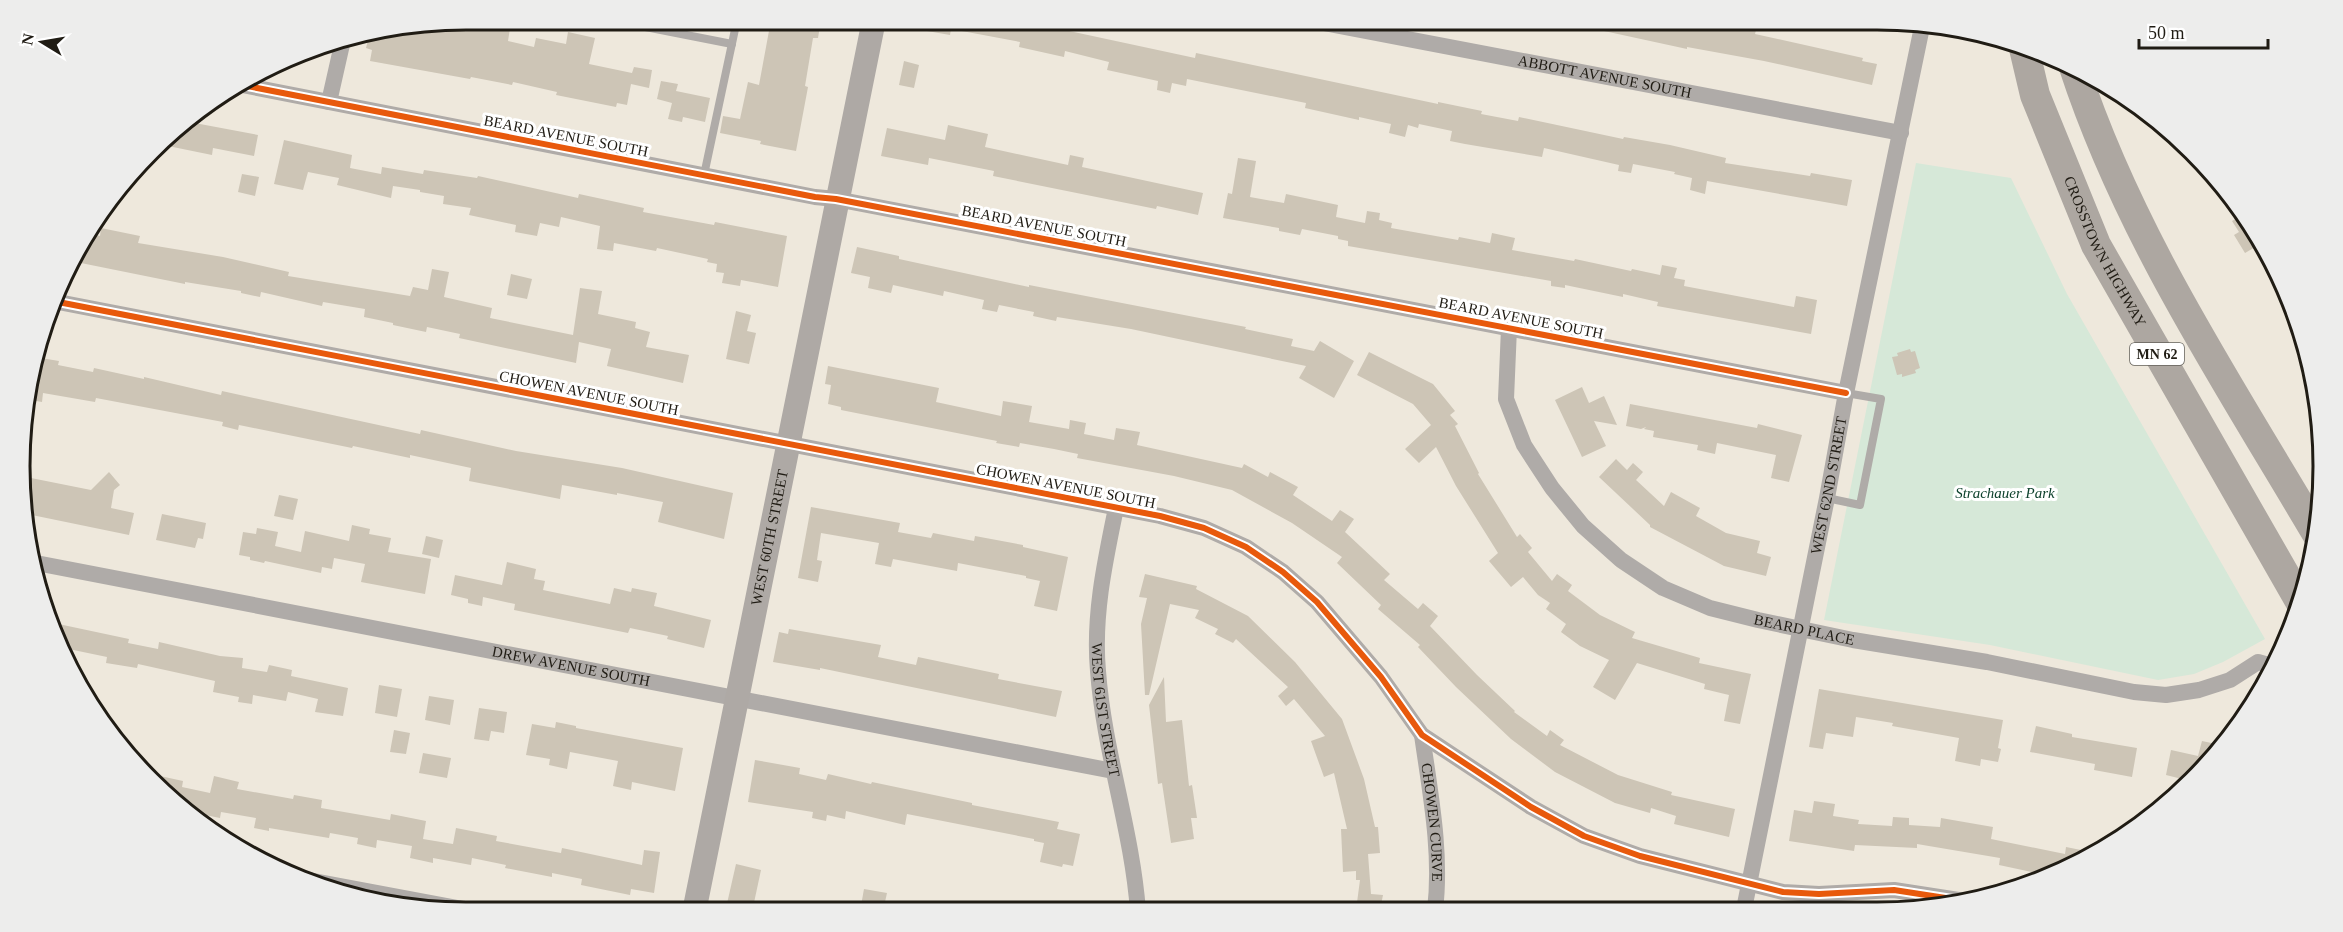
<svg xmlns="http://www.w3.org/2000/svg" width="2343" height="932" font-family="Georgia,serif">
  <rect width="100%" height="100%" fill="#eee8dc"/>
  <path fill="#d6e8d8" d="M1916,163L2011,178L2067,294L2265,639L2223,662L2194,674L2158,680L1990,645L1824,620Z"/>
  <g fill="#cdc5b6">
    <path d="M466,20H496L511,22L508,41L534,47L536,38L566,44L568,32L595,38L589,64L632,73L634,67L652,70L649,88L631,84L627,105L617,103L616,107L556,95L557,92L513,82L512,85L471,77L470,79L370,61L372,50L366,48L369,36Z"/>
    <path d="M771,20H821L818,38H813L805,86L808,87L796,151L760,144L761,141L720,133L723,116L740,119L748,82L759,85Z"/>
    <path d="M905,20H1018L1195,58L1196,53L1438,104V102L1482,111L1481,114L1518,121L1519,117L1623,139L1624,137L1670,145L1726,158L1725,163L1810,176L1811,173L1852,180L1847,206L1707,181L1705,194L1690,190L1692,178L1674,174L1675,172L1633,164L1631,173L1618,171L1619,165L1544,148L1542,157L1465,144L1450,141L1452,131L1419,124L1418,128L1408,125L1405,137L1389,133L1391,124L1359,117V120L1305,108L1306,103L1187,79L1186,86L1172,83L1170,93L1157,90L1158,81L1107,70L1109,62L1065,51L1064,57L1019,47L1020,42L951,29L950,35L904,27Z"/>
    <path d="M1581,20H1671L1702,27L1703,21L1756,30L1755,34L1863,58L1862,61L1877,64L1872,85L1764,61L1687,47V49L1581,26Z"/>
    <path d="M904,61L919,65L914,88L899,85Z"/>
    <path d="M661,81L678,84L676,91L710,98L705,122L683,117L682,122L668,119L672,103L657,99Z"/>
    <path d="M184,121L258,135L254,156L213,148L212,155L168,146L171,131Z"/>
    <path d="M948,125L988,134L985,147L1068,165L1070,155L1084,158L1082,167L1203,193L1198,215L1157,206L1156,209L993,176L994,171L929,158L928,165L881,156L887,128L945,140Z"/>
    <path d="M284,140L352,155L350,168L381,174L382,167L423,174L424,170L477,178L478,176L578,198L579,194L644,208L643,212L714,225L715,222L787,236L778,287L741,280L740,286L722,283L724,273L716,272L717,264L707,262L708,259L657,248L656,251L614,243L613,251L597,249L600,226L561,217L559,227L540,223L537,236L515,232L516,225L469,215L471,208L443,204L444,196L420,192V190L393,186L391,198L337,185L339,178L308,172L303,190L274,184Z"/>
    <path d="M1238,158L1256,161L1250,197L1284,203L1286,194L1338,205L1336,217L1365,223L1367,211L1380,213L1379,220L1392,223L1391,228L1458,240L1459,237L1490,243L1492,233L1515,238L1512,250L1574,261L1575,259L1631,271L1632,269L1660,275L1662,265L1677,268L1674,278L1685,280L1684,286L1794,307L1796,296L1817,300L1811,334L1657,306L1658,302L1623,294V297L1565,285V288L1551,286V281L1348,246V241L1338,239V236L1302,229L1300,235L1279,231V228L1223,218L1228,193L1232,194Z"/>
    <path d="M242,174L259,177L255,196L238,192Z"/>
    <path d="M2244,214L2262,243L2245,253L2234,235L2239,232L2232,221Z"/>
    <path d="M101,228L140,236L138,243L223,257L289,272L288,276L410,296L413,287L428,290L432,269L449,272L444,297L492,308L490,318L573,335L580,288L602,291L598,314L636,322L635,328L650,332L646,347L689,355L683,383L607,366L611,349L579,342L576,363L459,338L460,334L427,327L426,332L393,325V323L364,317L365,309L323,302L322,306L261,292L260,297L241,293V291L185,282V284L71,261L79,243L87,233L100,236Z"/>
    <path d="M857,247L899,256V259L1029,287V285L1246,327L1245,329L1293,339L1291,346L1314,351L1320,341L1354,361L1334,398L1299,378L1306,366L1131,329L1057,317L1056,321L1033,316L1034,312L999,305L997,312L982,309L984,300L944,291L943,296L893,285L891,293L868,288L870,277L851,273Z"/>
    <path d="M511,274L532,279L527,299L507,295Z"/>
    <path d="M736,311L751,315L747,331L756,333L749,364L726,359Z"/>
    <path d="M1910,349L1911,352L1915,351L1920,368L1915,370L1916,373L1902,377V374L1897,375L1892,357L1898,356L1897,353Z"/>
    <path d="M1369,352L1433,384L1455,411L1450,415L1458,424L1455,426L1479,473L1478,474L1517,537L1520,534L1532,548L1528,552L1552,581L1557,574L1572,585L1568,591L1600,615L1635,632L1632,638L1700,658L1699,663L1751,674L1740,724L1724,721L1729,695L1704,689L1705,684L1637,663L1615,700L1593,687L1609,660L1580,646L1561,632L1566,624L1546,609L1550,603L1538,595L1523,577L1511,587L1489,561L1498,553L1456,486L1436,447L1419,463L1405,449L1431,425L1413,404L1357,375Z"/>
    <path d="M41,358L59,361L58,365L93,372L94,368L144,379V377L221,395L222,391L420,434L421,430L516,451L622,468L733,493L724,539L658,522L663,502L617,493V495L562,485L560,499L469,481L471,468L410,455V458L353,446L352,448L239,425L238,430L222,426L223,422L96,398L95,402L43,393L42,402L25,399L33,364L40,365Z"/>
    <path d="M828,366L939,388L936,402L1001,416L1003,401L1032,406L1029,422L1069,429L1070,420L1086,423L1084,434L1114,440L1116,428L1140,432L1137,445L1242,468L1244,464L1268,477L1270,472L1298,487L1293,495L1332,521L1340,510L1354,519L1345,532L1390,574L1384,580L1418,609L1423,603L1438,616L1430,626L1477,675L1515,711L1514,712L1547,736L1550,730L1564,740L1560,745L1618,775L1672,792L1671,795L1735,809L1729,837L1674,824L1676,816L1651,808L1650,813L1615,803L1555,772L1511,739L1456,687L1418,647L1420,645L1378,609L1381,605L1337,563L1342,557L1292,523L1232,490L1174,476L1077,458L1078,454L1054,449L1020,443L1019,447L996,443L997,441L841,410V407L828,404L831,385L825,384Z"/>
    <path d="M1582,387L1589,403L1604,396L1617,425L1594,421L1606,446L1582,457L1555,400Z"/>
    <path d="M1630,404L1757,428L1758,424L1802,435L1789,482L1771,478L1776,455L1717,443L1715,454L1697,450L1698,445L1653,437L1654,431L1644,429L1646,427L1641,429L1626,426Z"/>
    <path d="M1616,459L1627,470L1633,463L1643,472L1636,480L1664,506L1671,492L1700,508L1696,516L1726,533L1760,541L1757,553L1771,557L1766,576L1724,566L1650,527V525L1599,477Z"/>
    <path d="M109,472L120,485L114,490L111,508L134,513L129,535L27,514L26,477L91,490Z"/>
    <path d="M279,495L298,499L293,520L274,516Z"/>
    <path d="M811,507L900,523L898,532L931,538L933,533L974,541L975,536L1023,545V547L1068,557L1057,611L1034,606L1040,581L1026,578V576L958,563L957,571L893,559L891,567L875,564L879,543L821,533L817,560L822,561L818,582L798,578Z"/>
    <path d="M162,514L206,523L203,539L198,538L195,548L156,540Z"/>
    <path d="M352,525L370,529L369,534L391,538L388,552L431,559L425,594L361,582L365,564L334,558L332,569L322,567L321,573L265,561L264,563L250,560V557L239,555L243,532L256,534L257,528L278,532L275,546L301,552L305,531L349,541Z"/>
    <path d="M426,536L443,540L439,558L422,554Z"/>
    <path d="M507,562L536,569L534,579L545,581L543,590L610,604L614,588L631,592L632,588L657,593L654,606L711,620L704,648L667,639L668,636L630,628L628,633L514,610L515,604L483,597L482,606L468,603V599L451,595L455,575L502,585Z"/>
    <path d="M1145,574L1197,586L1196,589L1248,616L1295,662L1342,719L1364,779L1375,827H1378L1380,853L1368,854L1371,894L1383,895L1380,910H1356L1360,880H1356V871L1343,872L1341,829H1347L1334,773L1324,777L1311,741L1325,736L1294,699L1286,706L1278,696L1288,687L1236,639L1233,643L1215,634L1218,629L1195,618L1199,610L1170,604L1149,695H1145L1141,624L1147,598L1139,597Z"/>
    <path d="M49,622L129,639L128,643L158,649L159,642L220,656L243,658L242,668L267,672L269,665L292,670L291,676L348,688L343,716L315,712L318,699L288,692L286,701L253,695L252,704L238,702L239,697L213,692L215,681L138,664L137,668L106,663L107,657L59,647Z"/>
    <path d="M789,629L881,645L878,657L916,665L918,657L999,674L998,679L1062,691L1056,717L820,668V670L773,662L779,632L788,634Z"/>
    <path d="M1164,677L1166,722L1182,720L1189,786L1192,785L1197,818H1191L1194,839L1171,843L1162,783L1158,784L1149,705Z"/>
    <path d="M379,685L402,689L397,717L375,713Z"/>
    <path d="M1819,689L2003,720L1998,748L2001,749L1998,762L1981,759L1980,766L1955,761L1959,738L1892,726L1893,723L1856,717L1853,737L1826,733L1823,749L1809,747Z"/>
    <path d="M429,696L454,700L450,725L425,720Z"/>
    <path d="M479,708L507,712L504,733L491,731L489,741L474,739Z"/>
    <path d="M556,722L576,726V728L683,748L675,791L632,782L631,790L613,786L618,761L570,752L567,769L549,765L550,759L526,755L532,724L555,728Z"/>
    <path d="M2036,726L2072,734V737L2137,748L2132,777L2094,770L2095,764L2030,752Z"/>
    <path d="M394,730L410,733L406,754L390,752Z"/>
    <path d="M2202,741L2221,745L2190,781L2166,775L2171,750L2198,756Z"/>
    <path d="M423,753L451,758L447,778L419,773Z"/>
    <path d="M755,760L800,768L799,774L826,780L828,774L871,784L872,782L972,803V805L1059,822L1057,829L1080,834L1073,866L1063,864L1062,867L1040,862L1044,843L1034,841V839L907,814L905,825L846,811L845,819L827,815L826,821L812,818L813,812L748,802Z"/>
    <path d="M151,774L183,781L182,787L210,793L214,776L239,782L237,789L293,799L294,795L322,800L321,808L390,820L391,814L426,821L423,839L453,844L456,828L497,836L496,841L561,853L562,848L642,865L644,850L660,852L654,893L631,889L630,895L581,885L582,879L552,873V877L505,868L506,865L472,858L471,865L433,858V863L410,858L412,846L377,840L376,848L357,844L358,838L330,833L329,838L269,828V831L254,828L256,818L221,812L220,818L186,811Z"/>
    <path d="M1814,801L1835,804L1833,816L1859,820L1858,824L1892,826L1893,817L1909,818V825L1940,827L1941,818L1993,827L1991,839L2065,854L2066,847L2091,852L2051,876L1999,865L2000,858L1917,844V848L1855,845L1854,851L1789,841L1794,810L1812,813Z"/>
    <path d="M736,864L761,870L752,912L726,908Z"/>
    <path d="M864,889L887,893L883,911H860Z"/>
  </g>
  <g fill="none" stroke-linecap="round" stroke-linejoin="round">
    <g stroke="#afaba8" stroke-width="8">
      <path d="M610,20L732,44"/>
      <path d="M704,175L737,20"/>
      <path d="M1827,498L1860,505L1881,399L1846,393"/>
    </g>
    <g stroke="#afaba8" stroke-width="16">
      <path id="s1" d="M1308,20L1901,133"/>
      <path d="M237,84L815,197L836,199L1846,393"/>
      <path d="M329,102L343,40"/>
      <path d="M53,301L1160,516L1204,528L1246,547L1283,572L1317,602L1381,677L1422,735L1531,807L1584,836L1640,856L1783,892L1819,894L1894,890L1965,901"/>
      <path id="s2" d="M1509,328L1506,399L1524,445L1552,488L1583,526L1621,560L1663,588L1710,608L1758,620L1853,640L1987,662L2134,692L2166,695L2199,690L2230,680L2258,662L2272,666"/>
      <path id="s3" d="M1116,508C1105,561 1093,616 1098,671C1104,752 1132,830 1138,911"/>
      <path id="s4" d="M31,562L1113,771"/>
      <path id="s5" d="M1422,735C1430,792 1442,853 1435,910"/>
      <path d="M303,879L479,912"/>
      <path id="s6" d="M1744,909L1827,498L1846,393L1922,27"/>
    </g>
    <path stroke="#aea9a5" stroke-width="24" id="s7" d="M694,912L874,20"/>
    <g stroke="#ada7a1" stroke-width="30">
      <path id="s8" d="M2023,44L2035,95L2096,245L2301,603"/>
      <path d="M2074,67C2129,235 2228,383 2317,534"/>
    </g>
    <g stroke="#fff" stroke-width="10">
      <g id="cycleway">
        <path d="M237,84L815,197L836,199L1846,393"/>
        <path d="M53,301L1160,516L1204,528L1246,547L1283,572L1317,602L1381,677L1422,735L1531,807L1584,836L1640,856L1783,892L1819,894L1894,890L1965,901"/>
      </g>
    </g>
    <use href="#cycleway" stroke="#e8590c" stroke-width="6"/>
  </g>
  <g text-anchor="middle" stroke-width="6" stroke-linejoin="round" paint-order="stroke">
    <rect fill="#fff" stroke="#63605a" stroke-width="1.5" x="2130" y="343" width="54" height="22" rx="4.5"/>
    <g font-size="14" font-weight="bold" fill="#201c14">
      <text x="2157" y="359">MN 62</text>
    </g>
    <g font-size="15" fill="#201c14" stroke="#fff">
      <text dy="5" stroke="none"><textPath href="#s1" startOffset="302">ABBOTT AVENUE SOUTH</textPath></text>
      <text transform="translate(566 136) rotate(11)" y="5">BEARD AVENUE SOUTH</text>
      <text transform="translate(1044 226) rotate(11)" y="5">BEARD AVENUE SOUTH</text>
      <text dy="5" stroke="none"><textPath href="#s8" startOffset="224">CROSSTOWN HIGHWAY</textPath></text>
      <text transform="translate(1521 318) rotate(11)" y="5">BEARD AVENUE SOUTH</text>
      <text transform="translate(589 393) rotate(11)" y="5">CHOWEN AVENUE SOUTH</text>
      <text transform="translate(1066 486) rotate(11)" y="5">CHOWEN AVENUE SOUTH</text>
      <text dy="5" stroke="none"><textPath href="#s6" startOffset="432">WEST 62ND STREET</textPath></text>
      <text dy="5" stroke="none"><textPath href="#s7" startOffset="382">WEST 60TH STREET</textPath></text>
      <text dy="5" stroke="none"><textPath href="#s2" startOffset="470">BEARD PLACE</textPath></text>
      <text dy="5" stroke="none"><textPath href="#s4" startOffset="550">DREW AVENUE SOUTH</textPath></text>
      <text dy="5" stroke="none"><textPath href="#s3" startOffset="204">WEST 61ST STREET</textPath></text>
      <text dy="5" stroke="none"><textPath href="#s5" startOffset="88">CHOWEN CURVE</textPath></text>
    </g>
    <g font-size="15" font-style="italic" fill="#0d412c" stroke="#fff">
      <text x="2005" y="498">Strachauer Park</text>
    </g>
  </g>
  <path d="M0 0H2343V932H0ZM466 30H1877A436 436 0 0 1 2313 466V466A436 436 0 0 1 1877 902H466A436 436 0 0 1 30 466V466A436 436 0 0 1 466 30Z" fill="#ededec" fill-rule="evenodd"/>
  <path fill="none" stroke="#201c14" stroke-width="3" d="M466 30H1877A436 436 0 0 1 2313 466V466A436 436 0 0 1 1877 902H466A436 436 0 0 1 30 466V466A436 436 0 0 1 466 30Z"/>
  <g transform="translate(42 42) rotate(281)" stroke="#ffffff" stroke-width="4.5" paint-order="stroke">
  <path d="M0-4.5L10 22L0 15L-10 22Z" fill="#201c14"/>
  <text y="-9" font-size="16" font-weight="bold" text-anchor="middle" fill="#201c14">N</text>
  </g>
  <path d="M2139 39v9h129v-9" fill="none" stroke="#201c14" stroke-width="3"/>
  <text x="2148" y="39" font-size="18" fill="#201c14" stroke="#ffffff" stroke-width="4.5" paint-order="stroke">50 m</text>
</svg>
